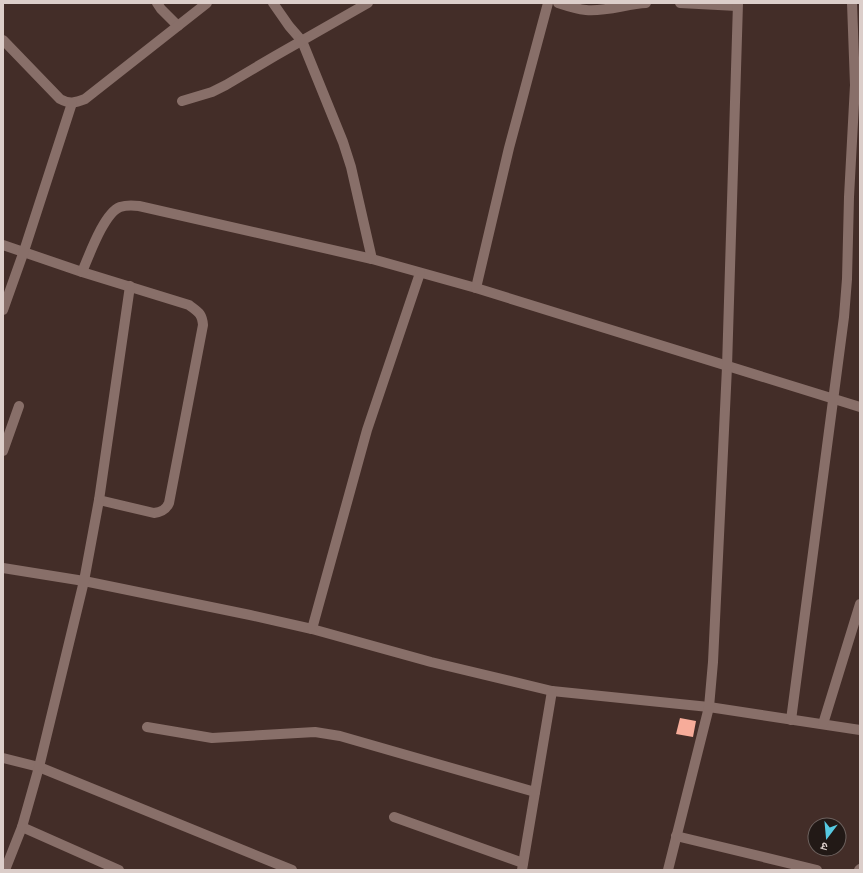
<svg xmlns="http://www.w3.org/2000/svg" width="863" height="873" font-family="Barlow,'Noto Sans Devanagari',sans-serif">
<style>
.building{fill:#f7ac9a}
.lines{fill:none;stroke-linecap:round;stroke-linejoin:round}
.minor{stroke:#886f69;stroke-width:10}
</style>
<rect width="100%" height="100%" fill="#432d28"/>
<polygon class="building" points="680,718 696,721 693,737 676,734"/>
<g class="lines">
<g class="minor">
<polyline points="157,3 161,9 178,26"/>
<polyline points="273,3 289,26 302,41 343,142 351,167 372,259"/>
<path d="M558,3C567,6 576,9 586,10C605,12 627,4 646,3"/>
<polyline points="680,3 737,6"/>
<path d="M3,40L60,99C69,104 75,103 85,99L207,3"/>
<polyline points="182,101 212,92 226,85 275,56 368,3"/>
<path d="M3,245L82,272L189,305C198,312 202,313 203,325L169,503C166,510 161,512 154,513L99,500"/>
<path d="M82,272C89,256 104,213 120,207C126,205 132,205 139,206L372,259L476,288L860,407"/>
<polyline points="476,288 509,148 548,3"/>
<polyline points="3,310 24,251 72,103"/>
<polyline points="3,451 19,406"/>
<polyline points="3,568 84,581 250,615 312,629 431,662 552,691 709,707 860,730"/>
<polyline points="312,629 367,430 420,273"/>
<polyline points="791,720 844,317 847,279 849,197 855,85 852,3"/>
<polyline points="823,724 860,604"/>
<polyline points="147,727 212,738 315,732 340,736 535,792"/>
<polyline points="3,758 39,767 292,870"/>
<polyline points="394,817 523,863"/>
<polyline points="22,827 119,870"/>
<polyline points="676,836 817,870"/>
<polyline points="5,870 22,827 39,767 84,581 99,500 130,286"/>
<polyline points="522,870 552,691"/>
<polyline points="668,870 709,707 713,662 727,367 738,3"/>
<polyline points="859,870 860,869"/>
</g>
</g>
<rect width="863" height="873" fill="none" stroke="#dcceca" stroke-width="8"/>
<g transform="translate(827 837) rotate(196)"><circle r="19" fill="#221916" stroke="#6c615e"/>
<path d="M0-3L7 15L0 10L-7 15Z" fill="#56c9e1"/>
<text y="-6" font-size="11" font-weight="bold" text-anchor="middle" fill="#dcceca">उ</text>
</g>
</svg>
